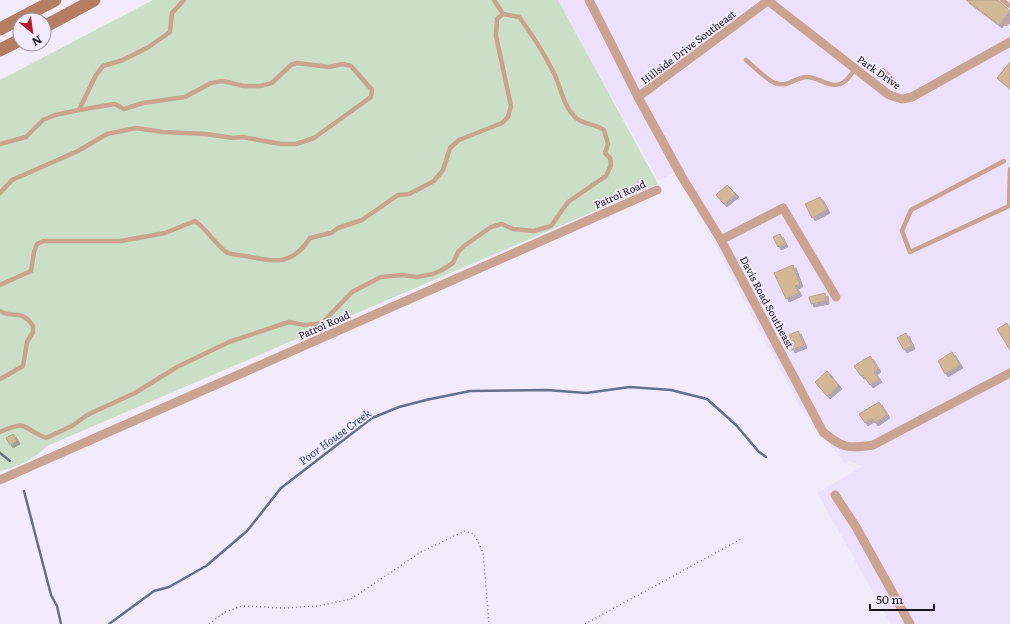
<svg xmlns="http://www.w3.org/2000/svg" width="1010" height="624" font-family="Literata,serif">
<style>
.built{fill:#ede0fc}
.green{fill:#cbdfc7}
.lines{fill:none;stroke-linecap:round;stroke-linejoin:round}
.stream{stroke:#64708c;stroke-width:2.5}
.building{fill:#d3b895;stroke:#b6a38c;filter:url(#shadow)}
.path{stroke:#827c89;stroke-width:1.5;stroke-dasharray:1 3;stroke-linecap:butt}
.service{stroke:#caa391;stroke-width:4.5}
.minor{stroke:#caa391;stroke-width:9}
.secondary{stroke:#b57e63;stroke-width:13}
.labels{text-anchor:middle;stroke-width:3.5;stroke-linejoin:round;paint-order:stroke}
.street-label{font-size:10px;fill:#17121c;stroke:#f2ebfb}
.water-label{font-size:11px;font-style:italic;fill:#2d4675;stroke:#f2ebfb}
</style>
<defs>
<filter id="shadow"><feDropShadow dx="3" dy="3" stdDeviation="0" flood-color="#0004"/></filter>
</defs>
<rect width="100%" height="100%" fill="#f2ebfb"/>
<polygon class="built" points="558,0 1010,0 1010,624 891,624 817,493 863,466 849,461 846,464 800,407 677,172 658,180"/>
<path class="green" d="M153,0H558L658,184L47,446C36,458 15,468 0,471V80Z"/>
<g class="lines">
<g class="stream">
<polyline points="0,453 10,461"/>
<polyline points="24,491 51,595 57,606 61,624"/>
<polyline points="109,624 154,591 169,587 206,566 247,531 281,488 372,418 399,407 426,400 470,391 547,390 586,393 630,387 671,390 707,399 736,425 759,452 766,457"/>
</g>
</g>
<g class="building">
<polygon points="966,0 998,0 1010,11 999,25"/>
<polygon points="1010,62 1010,89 997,78"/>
<polygon points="883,68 891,75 885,82 878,75"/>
<polygon points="727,185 736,194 724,204 716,195"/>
<polygon points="820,197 827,210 812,218 805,204"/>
<polygon points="780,234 785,244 778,247 773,237"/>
<polygon points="793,265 800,284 795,286 799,293 786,299 774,273"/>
<polygon points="825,293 826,301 811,304 809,297"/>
<polygon points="1007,323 1010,329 1010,350 997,329"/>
<polygon points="798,331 804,345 792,350 788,341 791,339 789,335"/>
<polygon points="906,333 912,346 904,350 897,338"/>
<polygon points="952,352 960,365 945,374 938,361"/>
<polygon points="870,356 878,369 874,372 879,379 870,385 863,375 861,376 854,366"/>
<polygon points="827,371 839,386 827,396 815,382"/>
<polygon points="879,402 887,415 875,423 872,418 865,423 859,414"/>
<polygon points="13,434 17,441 10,445 6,438"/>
</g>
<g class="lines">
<g class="path">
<polyline points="209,624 225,612 242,606 285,608 318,606 351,599 421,552 465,531 474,534 483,552 489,624"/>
<polyline points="585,624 741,539"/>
</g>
<g class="service">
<polyline points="494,0 503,14"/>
<polyline points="1002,0 1010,6"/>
<polyline points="1006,24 1010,20"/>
<path d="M746,60C753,66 767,80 775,83C790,88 794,77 807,77C818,77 829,88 840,84C847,82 851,74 855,69"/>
<polyline points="0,144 26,137 43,120 55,115 79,110 96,75 103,66 123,60 147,48 170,32 172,13 184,0"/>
<polyline points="1004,161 911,210 902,231 910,252 1009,206 1010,169"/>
<polyline points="0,193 12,180 78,151 107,134 136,128 163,132 206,134 233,138 242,137 281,144 296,144 314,138 371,97 372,90 351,66 343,64 329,67 297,63 291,65 272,83 260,86 244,86 223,81 211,83 185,97 143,103 124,109 115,104 79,110"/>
<path d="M0,285L31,271L34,252L37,244L44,241H121L165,233L195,221C207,229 217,247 228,253C233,255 241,255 246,256C275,262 292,266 310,238L331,233L338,228L362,220L398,195L409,194L434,181L443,170L450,148L459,140L502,123L508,117L511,106L496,36L497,19L503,14L519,17C532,34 543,52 553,71C561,86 563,107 576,118C585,125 595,124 604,130L608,144L605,153L610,158L611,165L606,176L568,202L551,226L534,231L513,229L502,224L491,227L464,246L458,252L453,263L442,270L433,274L417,277L402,275L381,277L352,292L322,323L305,325L289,322L229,342L177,367L135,393L87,415L72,426L46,438C20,428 30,419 0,432"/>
<path d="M0,311C14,320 20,307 33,326V332L27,342L23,366L0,379"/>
</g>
<g class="minor">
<path d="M589,0L638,97L682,177L721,240L823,432C842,448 848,449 873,445L1010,373"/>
<polyline points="767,0 889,95 902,99 912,97 1010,42"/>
<polyline points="638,97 769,0"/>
<polyline points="721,240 783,208 836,297"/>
<polyline points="0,480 657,190"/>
<polyline points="835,495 856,527 910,624"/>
</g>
<g class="secondary">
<polyline points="44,27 94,0"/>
<polyline points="0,29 55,0"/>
<polyline points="0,50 20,40"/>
</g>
</g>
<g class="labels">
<g class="street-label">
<text transform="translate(688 47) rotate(-37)" y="4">Hillside Drive Southeast</text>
<text transform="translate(879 72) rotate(35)" y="4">Park Drive</text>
<text transform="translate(620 194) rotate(-24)" y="4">Patrol Road</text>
<text transform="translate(767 302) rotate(62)" y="4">Davis Road Southeast</text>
<text transform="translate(324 325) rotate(-24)" y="4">Patrol Road</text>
</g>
<g class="water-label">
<text transform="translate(335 437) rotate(-36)" y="4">Poor House Creek</text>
</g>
</g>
<g transform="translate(32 32) rotate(151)"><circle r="19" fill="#f2ebfb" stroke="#9a94a2"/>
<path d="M0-3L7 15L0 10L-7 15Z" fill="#b11e31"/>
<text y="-6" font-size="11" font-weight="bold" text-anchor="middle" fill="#17121c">N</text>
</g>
<path d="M870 604v6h64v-6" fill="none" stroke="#17121c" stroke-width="2"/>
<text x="876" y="604" font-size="12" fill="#17121c" stroke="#f2ebfb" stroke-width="3" paint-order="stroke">50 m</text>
</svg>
